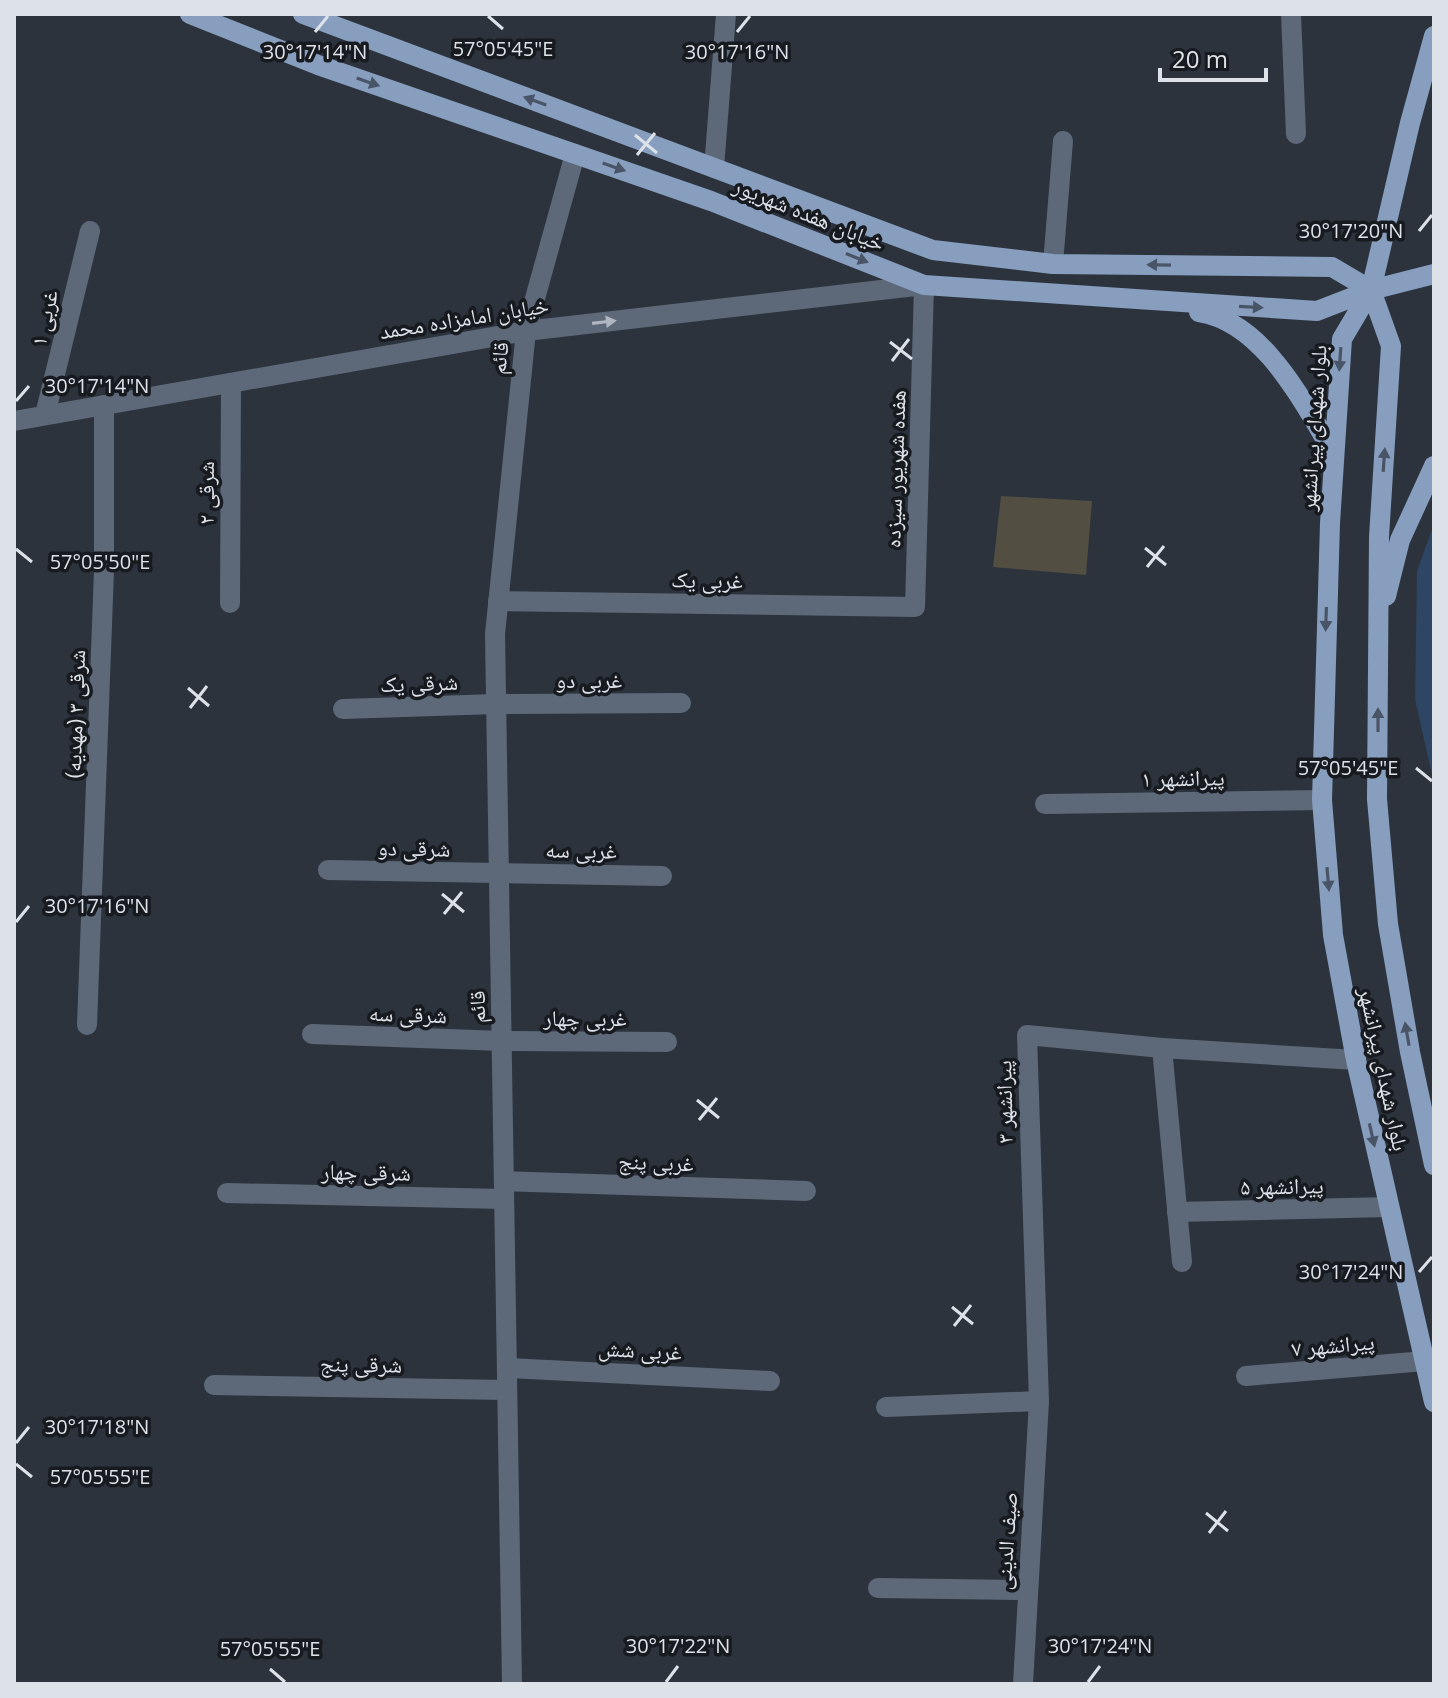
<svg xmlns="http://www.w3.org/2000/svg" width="1448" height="1698" font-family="'Open Sans','Noto Naskh Arabic',sans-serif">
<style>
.green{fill:#2f4564}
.building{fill:#524e42}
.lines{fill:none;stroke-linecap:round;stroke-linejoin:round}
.minor{stroke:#5d6979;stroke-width:20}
.major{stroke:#879ebf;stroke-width:20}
.oneway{fill:#495567}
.oneway2{fill:#b0b7c1}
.ticks{fill:none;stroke:#dde1e8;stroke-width:3}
.labels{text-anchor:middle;stroke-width:7;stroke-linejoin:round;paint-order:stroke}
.street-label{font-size:22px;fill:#dde1e8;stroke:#171a1f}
.ticks-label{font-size:20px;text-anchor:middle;fill:#dde1e8;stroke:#171a1f;stroke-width:7;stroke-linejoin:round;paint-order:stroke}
</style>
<rect width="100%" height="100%" fill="#2c333d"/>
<polygon class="green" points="1434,524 1434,784 1415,699 1417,571"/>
<polygon class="building" points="1001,496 1092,501 1086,575 993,567"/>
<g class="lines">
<g class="minor">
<polyline points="1291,14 1296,134"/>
<polyline points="714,168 726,14"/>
<polyline points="1053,264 1063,141"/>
<polyline points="45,415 90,231"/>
<polyline points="14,421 526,331 924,285 915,607 498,601"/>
<polyline points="230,603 231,383"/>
<polyline points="343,709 496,704 681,703"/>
<polyline points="1045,804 1322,800"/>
<polyline points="328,870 662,876"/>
<polyline points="87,1025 104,571 104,405"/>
<polyline points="312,1034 502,1041 667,1042"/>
<polyline points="1162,1048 1182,1262"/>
<polyline points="504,1181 806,1191"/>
<polyline points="227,1193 504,1199"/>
<polyline points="1177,1212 1389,1207"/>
<polyline points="507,1368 770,1381"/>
<polyline points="1246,1376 1425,1361"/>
<polyline points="214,1385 507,1390"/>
<polyline points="886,1407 1039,1401"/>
<polyline points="878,1588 1026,1590"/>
<polyline points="512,1684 495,634 526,331 575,154"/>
<polyline points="1023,1684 1039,1401 1027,1035 1162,1048 1356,1060"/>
</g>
<g class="major">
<polyline points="190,14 318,65 711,201 924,285 1317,311 1371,290 1434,274"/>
<polyline points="303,14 933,250 1053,264 1332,267 1371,290"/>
<polyline points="1434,36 1410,123 1371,290 1342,339 1330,523 1322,800 1333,935 1356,1060 1434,1402"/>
<polyline points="1371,290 1391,346 1379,537 1377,799 1388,924 1410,1052 1434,1165"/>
<path d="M1199,312C1264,322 1303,403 1334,453"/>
<polyline points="1386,596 1400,540 1434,466"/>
</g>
</g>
<defs><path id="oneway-solid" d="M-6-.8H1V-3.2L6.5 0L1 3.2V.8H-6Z" transform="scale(2)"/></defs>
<g class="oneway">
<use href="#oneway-solid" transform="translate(368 82) rotate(19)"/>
<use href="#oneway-solid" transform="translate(535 101) rotate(-160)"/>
<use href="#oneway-solid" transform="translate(614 167) rotate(19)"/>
<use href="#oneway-solid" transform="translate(857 258) rotate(22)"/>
<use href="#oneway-solid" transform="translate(1159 265) rotate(-179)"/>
<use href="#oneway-solid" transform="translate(1251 307) rotate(3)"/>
<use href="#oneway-solid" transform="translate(1340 359) rotate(94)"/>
<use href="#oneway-solid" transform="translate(1384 460) rotate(-86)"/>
<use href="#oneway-solid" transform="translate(1326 619) rotate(92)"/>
<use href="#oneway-solid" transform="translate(1378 720) rotate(-90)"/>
<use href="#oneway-solid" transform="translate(1328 879) rotate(85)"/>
<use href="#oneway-solid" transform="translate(1407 1034) rotate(-100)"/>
<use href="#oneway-solid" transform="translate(1372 1135) rotate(77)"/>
</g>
<use class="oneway2" href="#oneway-solid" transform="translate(604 322) rotate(-7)"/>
<path class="ticks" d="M488,16L503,29M315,32L328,16M737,32L750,16M635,135L657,153M637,155L655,133M1419,231L1432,215M890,342L912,359M892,361L909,339M16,401L29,386M1145,548L1166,565M16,549L32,562M1147,567L1164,546M188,688L209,706M190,708L207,686M1416,768L1432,781M442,894L464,912M444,914L462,892M16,922L29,906M697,1100L719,1118M699,1120L717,1098M1419,1272L1432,1257M952,1307L973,1324M954,1326L971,1305M16,1443L29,1427M16,1464L32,1477M1206,1513L1228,1531M1209,1533L1226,1511M270,1669L285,1682M666,1682L678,1666M1088,1682L1100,1666"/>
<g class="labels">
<g class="street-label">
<text transform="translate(809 214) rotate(22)" y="8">خیابان هفده شهریور</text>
<text transform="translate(44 318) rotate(-77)" y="8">غربی ۱</text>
<text transform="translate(464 318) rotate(-9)" y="8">خیابان امامزاده محمد</text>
<text transform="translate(499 358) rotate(-84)" y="8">قائم</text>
<text transform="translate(1313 428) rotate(-86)" y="8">بلوار شهدای پیرانشهر</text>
<text transform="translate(895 469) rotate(-88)" y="8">هفده شهریور سیزده</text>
<text transform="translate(206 493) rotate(-90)" y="8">شرقی ۲</text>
<text transform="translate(707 580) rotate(1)" y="8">غربی یک</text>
<text x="589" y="688">غربی دو</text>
<text transform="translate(419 683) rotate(-2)" y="8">شرقی یک</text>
<text transform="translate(75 714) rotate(-88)" y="8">شرقی ۳ (مهدیه)</text>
<text transform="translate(1183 778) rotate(-1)" y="8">پیرانشهر ۱</text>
<text transform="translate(414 848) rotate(1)" y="8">شرقی دو</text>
<text transform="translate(581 850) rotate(1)" y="8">غربی سه</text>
<text transform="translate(477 1007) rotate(-91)" y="8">قائم</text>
<text transform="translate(408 1014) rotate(2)" y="8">شرقی سه</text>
<text x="585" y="1026">غربی چهار</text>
<text transform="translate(1384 1069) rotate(78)" y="8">بلوار شهدای پیرانشهر</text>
<text transform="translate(1004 1102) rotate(-91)" y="8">پیرانشهر ۳</text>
<text transform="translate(656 1162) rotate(2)" y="8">غربی پنج</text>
<text transform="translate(366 1172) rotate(1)" y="8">شرقی چهار</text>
<text transform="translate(1282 1186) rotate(-1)" y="8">پیرانشهر ۵</text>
<text transform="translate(1333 1345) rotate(-5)" y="8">پیرانشهر ۷</text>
<text transform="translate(640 1350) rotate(3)" y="8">غربی شش</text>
<text transform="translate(361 1364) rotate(1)" y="8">شرقی پنج</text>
<text transform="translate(1006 1541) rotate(-86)" y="8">صیف الدینی</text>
</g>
</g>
<g class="ticks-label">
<text x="503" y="56">57°05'45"E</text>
<text x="315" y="59">30°17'14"N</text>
<text x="737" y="59">30°17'16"N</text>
<text x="1351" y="238">30°17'20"N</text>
<text x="97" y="393">30°17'14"N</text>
<text x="100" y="569">57°05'50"E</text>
<text x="1348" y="775">57°05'45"E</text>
<text x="97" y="913">30°17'16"N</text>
<text x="1351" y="1279">30°17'24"N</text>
<text x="97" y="1434">30°17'18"N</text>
<text x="100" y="1484">57°05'55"E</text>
<text x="678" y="1653">30°17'22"N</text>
<text x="1100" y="1653">30°17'24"N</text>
<text x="270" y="1656">57°05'55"E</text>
</g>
<rect width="1448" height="1698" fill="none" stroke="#dde1e8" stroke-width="32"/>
<path d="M1160 68v12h106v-12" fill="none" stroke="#dde1e8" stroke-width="4"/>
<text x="1172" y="68" font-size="24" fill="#dde1e8" stroke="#171a1f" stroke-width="6" paint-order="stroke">20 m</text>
</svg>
